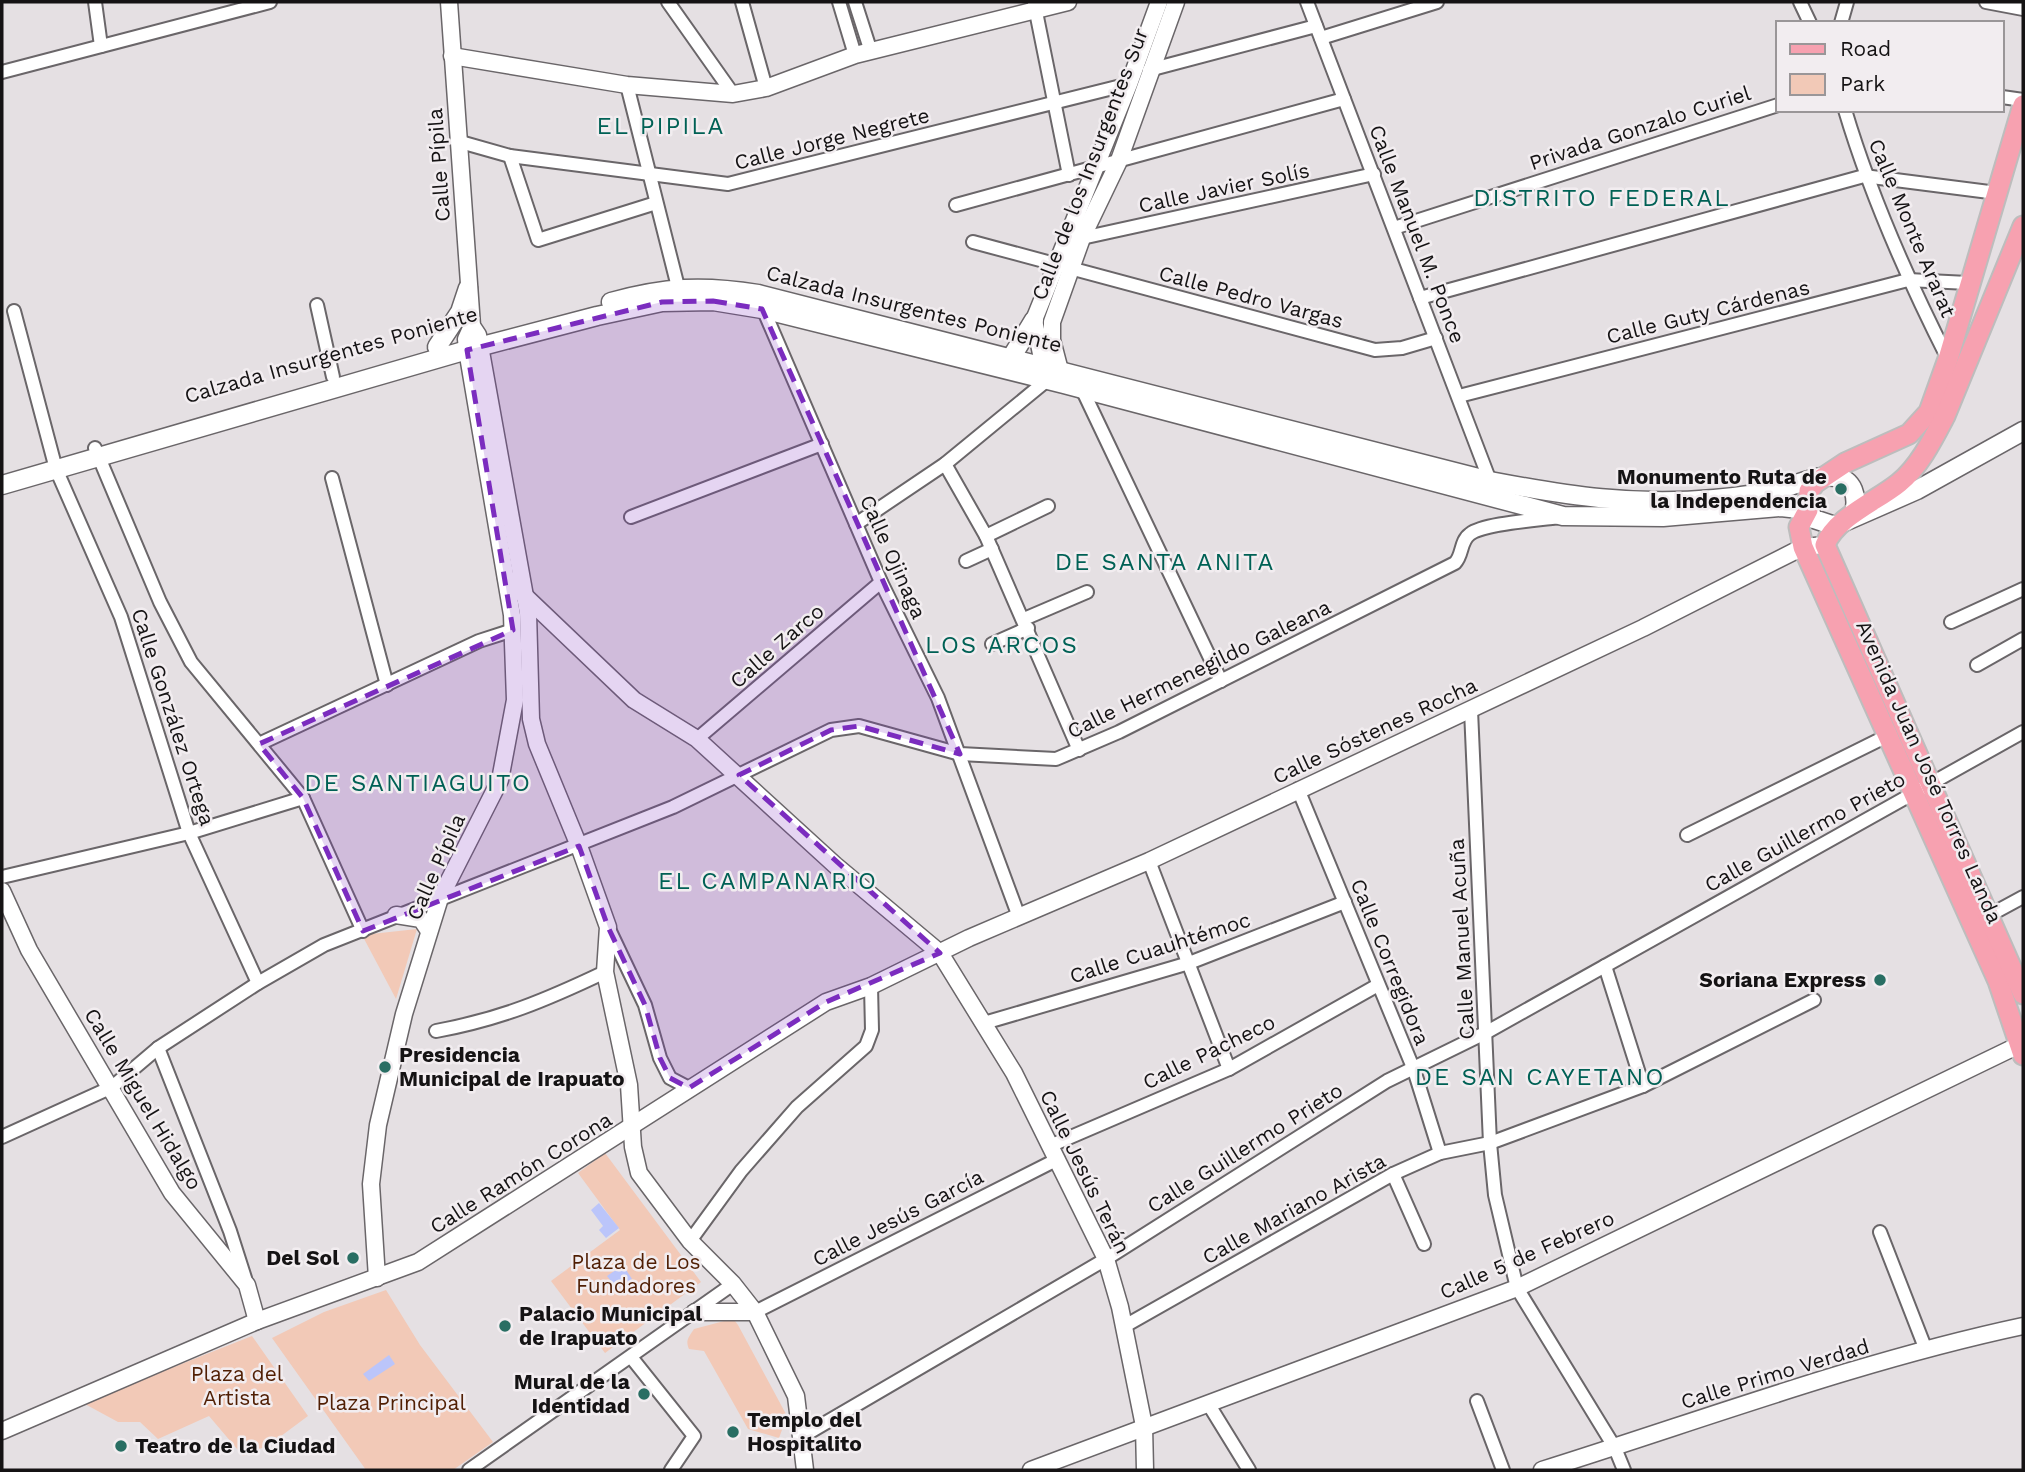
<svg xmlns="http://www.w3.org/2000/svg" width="2025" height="1472" font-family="'Work Sans',sans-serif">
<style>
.green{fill:#f2c9b7}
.water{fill:#bbc5fa}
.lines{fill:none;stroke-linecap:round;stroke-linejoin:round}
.minor-casing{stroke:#6a6669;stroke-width:16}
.tertiary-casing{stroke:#6a6669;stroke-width:19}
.secondary-casing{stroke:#6a6669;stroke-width:21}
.primary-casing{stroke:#bdbdbd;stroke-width:23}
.minor{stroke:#fff;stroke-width:12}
.tertiary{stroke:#fff;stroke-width:16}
.secondary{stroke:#fff;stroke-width:18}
.primary{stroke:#f7a1b0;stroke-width:19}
.marked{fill:#7b2cbf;fill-opacity:0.2;stroke:#7b2cbf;stroke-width:5;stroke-dasharray:14 9;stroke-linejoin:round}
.poi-dot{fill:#296e63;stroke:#f2edf0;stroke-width:2.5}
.labels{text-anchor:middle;stroke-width:5;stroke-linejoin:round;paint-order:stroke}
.street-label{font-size:21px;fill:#151314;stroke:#f2edf0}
.poi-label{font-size:21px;font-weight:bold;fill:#151314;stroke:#f2edf0;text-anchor:end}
.park-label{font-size:21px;fill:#501e03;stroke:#f2edf0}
.quarter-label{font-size:24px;letter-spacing:2px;fill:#006155;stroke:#f2edf0}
</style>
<rect width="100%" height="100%" fill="#e5e0e3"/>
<g class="green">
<polygon points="417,929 396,999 362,935"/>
<polygon points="605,1153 701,1282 605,1353 551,1281 620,1230 578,1173"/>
<polygon points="386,1290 420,1345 493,1442 453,1470 366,1470 272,1338 324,1312"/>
<path d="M728,1320L735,1321L738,1325L787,1416L779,1438L748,1429L704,1351L689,1349C685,1340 689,1337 694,1329Z"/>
<polygon points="252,1336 308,1416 269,1445 243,1456 209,1416 158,1439 140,1422 118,1422 83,1403"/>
</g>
<g class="water">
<polygon points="599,1203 619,1228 606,1238 599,1230 603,1226 591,1210"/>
<polygon points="623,1265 632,1279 617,1289 607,1276"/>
<polygon points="389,1355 395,1364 369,1381 363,1374"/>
</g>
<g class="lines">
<defs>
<g id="minor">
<polyline points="95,2 101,46"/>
<polyline points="668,2 733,94"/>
<polyline points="742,2 766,88"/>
<polyline points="839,2 855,55"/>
<polyline points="855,2 871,52"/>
<polyline points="1034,2 1069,175"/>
<polyline points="1307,2 1490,481"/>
<polyline points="1800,2 1810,23"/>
<polyline points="1986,2 2023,9"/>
<polyline points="1841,23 1847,2"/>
<polyline points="1321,38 1437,2"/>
<polyline points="1149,70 1316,26"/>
<polyline points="2,72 270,2"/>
<polyline points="627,85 678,287"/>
<polyline points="2002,97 2023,100"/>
<path d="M1845,110C1871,197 1907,278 1948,359"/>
<polyline points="457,141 510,156 728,184 1129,84"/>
<polyline points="510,156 538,240 656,203"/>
<polyline points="956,205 1344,99"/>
<polyline points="1394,228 1778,105"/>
<polyline points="1082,238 1374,174"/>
<polyline points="973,242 1375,350 1402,348 1436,338"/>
<polyline points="1420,298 1864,176 1997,193"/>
<polyline points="761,304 881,582 938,698 1019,917"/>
<polyline points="317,305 333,377"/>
<polyline points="14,311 56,469 121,617 189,833 258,983"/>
<polyline points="1082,389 1221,681"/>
<polyline points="1459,396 1908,280 1968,283"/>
<polyline points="95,448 160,602 191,662 303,798 363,931"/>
<polyline points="945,464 986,536 1079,750"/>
<polyline points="332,478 387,685"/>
<polyline points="631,517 822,444"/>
<polyline points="856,524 945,464 1046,381"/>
<polyline points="986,536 1048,506"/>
<polyline points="966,561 992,549"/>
<polyline points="1024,619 1087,592"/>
<polyline points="1951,622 2023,589"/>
<polyline points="992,644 1028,628"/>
<polyline points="1977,665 2023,639"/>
<polyline points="1471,710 1490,1143 1495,1195 1517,1288 1615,1448 1624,1470"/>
<polyline points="697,739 881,582"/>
<polyline points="259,744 479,641 513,630"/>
<polyline points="1298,789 1414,1070 1440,1153"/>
<polyline points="1687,835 1887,736"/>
<polyline points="1149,861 1229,1069"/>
<polyline points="2,877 189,833 303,798"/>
<polyline points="1988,916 2023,897"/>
<polyline points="608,927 645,1005 660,1058 670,1078 689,1088"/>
<polyline points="1605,966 1643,1086"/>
<polyline points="984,1023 1189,963 1345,902"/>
<path d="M436,1031C501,1019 546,1000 605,972"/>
<polyline points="158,1048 230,1231 245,1278"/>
<path d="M2,1137L112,1087L158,1048L258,983L324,945L673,807L831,730L859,726L960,754L1056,759L1119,732L1455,563C1463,555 1460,541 1470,534C1484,523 1540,520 1559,517"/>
<polyline points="1052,1145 1229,1069 1378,985"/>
<polyline points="1393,1174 1424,1244"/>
<polyline points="1880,1232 1926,1350"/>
<polyline points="690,1241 741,1171 797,1107 866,1046 872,1030 871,986"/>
<polyline points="755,1312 1058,1159"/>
<polyline points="1123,1327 1393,1174 1440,1153 1490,1143 1643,1086 1814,1000"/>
<polyline points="631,1357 694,1436 671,1470"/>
<polyline points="1477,1401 1503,1470"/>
<polyline points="1209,1405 1249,1470"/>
<polyline points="803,1436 1106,1259 1387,1081 1487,1032 2023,732"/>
<polyline points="469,1470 733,1284"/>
</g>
<g id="tertiary">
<polyline points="449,2 472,326 478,335 528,613 531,719 537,744 579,846 608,927 605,972 629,1085 633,1147 639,1173 690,1241 733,1284 755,1312 796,1396 805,1470"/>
<polyline points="452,56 627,85 733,94 766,88 855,55 1068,2"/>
<polyline points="1046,378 1034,320 1129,84 1159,2"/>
<polyline points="1063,382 1052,340 1052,322 1082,238 1118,163 1176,2"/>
<polyline points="506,578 634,700 697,739 835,865 940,953 1014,1073 1106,1259 1120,1307 1144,1426 1145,1470"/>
<polyline points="2,891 29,950 172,1193 247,1285 257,1321"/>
<polyline points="396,915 421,919 429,931"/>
<polyline points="377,1278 371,1184 378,1125 404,1014 440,898 500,780 515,700 512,615 467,350 466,339 472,326"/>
<polyline points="695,1312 755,1312"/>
<polyline points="2,1431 257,1321 418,1262 826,1002 871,986 969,938 1149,861 1643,628 1803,547 1825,545"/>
<polyline points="1031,1470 1517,1288 2023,1043"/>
<path d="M1542,1470C1702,1420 1859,1361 2023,1326"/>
</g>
<g id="secondary">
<path d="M611,302C665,287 703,285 758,294L1490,481C1569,496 1633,506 1714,499C1737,497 1760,494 1783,488C1800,484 1817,474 1835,477C1854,479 1858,498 1854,513"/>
<polyline points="437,347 460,312 468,288"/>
<polyline points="1011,358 1034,320"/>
<polyline points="2,485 467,350 597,316 662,302 713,301 762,309 1064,384 1563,516 1663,517 1781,507 1808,510 1814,519 1835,526 1917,490 2023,431"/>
</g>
<g id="primary">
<polyline points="2023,105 1948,359 1929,412 1909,434 1845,463 1815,483 1809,491 1808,510 1799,527 1803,547 1998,981 2023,1055"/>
<path d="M2023,226L1945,416C1933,439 1919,467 1899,483C1877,501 1835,518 1825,545L2023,994"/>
</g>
</defs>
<use href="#minor" class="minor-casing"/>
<use href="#tertiary" class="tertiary-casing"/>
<use href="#secondary" class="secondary-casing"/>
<use href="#primary" class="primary-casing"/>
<use href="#minor" class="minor"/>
<use href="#tertiary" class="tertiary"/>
<use href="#secondary" class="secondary"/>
<use href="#primary" class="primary"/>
</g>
<path class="marked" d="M713,301L762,309L960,754L859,726L831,730L739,775L940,953L826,1002L689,1088L670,1078L660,1058L645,1005L608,927L579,846L363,931L303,798L259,744L513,630L467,350L662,302Z"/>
<g class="poi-dot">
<circle cx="1841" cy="489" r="7"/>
<circle cx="1880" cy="980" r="7"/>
<circle cx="385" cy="1067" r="7"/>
<circle cx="353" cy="1258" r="7"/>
<circle cx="505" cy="1326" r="7"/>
<circle cx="644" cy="1394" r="7"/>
<circle cx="733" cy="1432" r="7"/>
<circle cx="121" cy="1446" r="7"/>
</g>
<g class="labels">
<g class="street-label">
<text transform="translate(1640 128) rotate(-18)" y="7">Privada Gonzalo Curiel</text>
<text transform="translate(832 139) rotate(-14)" y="7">Calle Jorge Negrete</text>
<text transform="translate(1090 164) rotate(-69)" y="7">Calle de los Insurgentes Sur</text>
<text transform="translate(439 165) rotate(-94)" y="7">Calle Pípila</text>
<text transform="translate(1224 188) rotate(-12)" y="7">Calle Javier Solís</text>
<text transform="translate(1912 228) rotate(67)" y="7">Calle Monte Ararat</text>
<text transform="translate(1417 234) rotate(69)" y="7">Calle Manuel M. Ponce</text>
<text transform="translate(1251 297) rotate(15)" y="7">Calle Pedro Vargas</text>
<text transform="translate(914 309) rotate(14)" y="7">Calzada Insurgentes Poniente</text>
<text transform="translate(1708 312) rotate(-14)" y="7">Calle Guty Cárdenas</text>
<text transform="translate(331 355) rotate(-16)" y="7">Calzada Insurgentes Poniente</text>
<text transform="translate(893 557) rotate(66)" y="7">Calle Ojinaga</text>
<text transform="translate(777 646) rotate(-41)" y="7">Calle Zarco</text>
<text transform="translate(1199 669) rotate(-26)" y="7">Calle Hermenegildo Galeana</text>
<text transform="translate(173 717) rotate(72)" y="7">Calle González Ortega</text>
<text transform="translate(1375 731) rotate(-25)" y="7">Calle Sóstenes Rocha</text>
<text transform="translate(1929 772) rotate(66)" y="7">Avenida Juan José Torres Landa</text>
<text transform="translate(1805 832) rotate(-29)" y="7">Calle Guillermo Prieto</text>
<text transform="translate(436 867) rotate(-66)" y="7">Calle Pípila</text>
<text transform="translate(1462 939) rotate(-93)" y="7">Calle Manuel Acuña</text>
<text transform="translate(1160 948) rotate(-18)" y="7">Calle Cuauhtémoc</text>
<text transform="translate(1390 962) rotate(68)" y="7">Calle Corregidora</text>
<text transform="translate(1209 1052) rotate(-26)" y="7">Calle Pacheco</text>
<text transform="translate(143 1099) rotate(59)" y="7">Calle Miguel Hidalgo</text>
<text transform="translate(1245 1148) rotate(-32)" y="7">Calle Guillermo Prieto</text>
<text transform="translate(1085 1172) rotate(64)" y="7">Calle Jesús Terán</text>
<text transform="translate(521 1173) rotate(-32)" y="7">Calle Ramón Corona</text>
<text transform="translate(1294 1209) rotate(-29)" y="7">Calle Mariano Arista</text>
<text transform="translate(898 1218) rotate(-27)" y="7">Calle Jesús García</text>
<text transform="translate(1527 1255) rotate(-24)" y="7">Calle 5 de Febrero</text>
<text transform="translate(1775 1374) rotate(-17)" y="7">Calle Primo Verdad</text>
</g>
<g class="poi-label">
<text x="1827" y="484">Monumento Ruta de<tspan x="1827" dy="24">la Independencia</tspan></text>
<text x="1866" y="987">Soriana Express</text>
<text x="399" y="1062" text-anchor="start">Presidencia<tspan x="399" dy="24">Municipal de Irapuato</tspan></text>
<text x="339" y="1265">Del Sol</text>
<text x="519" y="1321" text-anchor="start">Palacio Municipal<tspan x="519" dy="24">de Irapuato</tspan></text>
<text x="630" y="1389">Mural de la<tspan x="630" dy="24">Identidad</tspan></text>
<text x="747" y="1427" text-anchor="start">Templo del<tspan x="747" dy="24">Hospitalito</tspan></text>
<text x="135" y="1453" text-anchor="start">Teatro de la Ciudad</text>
</g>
<g class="park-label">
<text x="636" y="1269">Plaza de Los<tspan x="636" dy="24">Fundadores</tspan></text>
<text x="237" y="1381">Plaza del<tspan x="237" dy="24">Artista</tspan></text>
<text x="391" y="1410">Plaza Principal</text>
</g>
<g class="quarter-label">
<text x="661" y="134">EL PIPILA</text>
<text x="1602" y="206">DISTRITO FEDERAL</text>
<text x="1165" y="570">DE SANTA ANITA</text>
<text x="1002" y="653">LOS ARCOS</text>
<text x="418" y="791">DE SANTIAGUITO</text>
<text x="768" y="889">EL CAMPANARIO</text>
<text x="1540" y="1085">DE SAN CAYETANO</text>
</g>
</g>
<rect width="2025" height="1472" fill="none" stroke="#151314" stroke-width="7"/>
<rect x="1776" y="21" width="228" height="91" fill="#f2edf0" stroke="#9a9698" stroke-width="2"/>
<rect x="1790" y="44" width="35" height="10" fill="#f7a1b0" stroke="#9a9698" stroke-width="2"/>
<text x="1840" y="56" font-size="21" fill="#151314">Road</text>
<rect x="1790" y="74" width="35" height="21" fill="#f2c9b7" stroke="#9a9698" stroke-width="2"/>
<text x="1840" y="91" font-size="21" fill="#151314">Park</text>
</svg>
